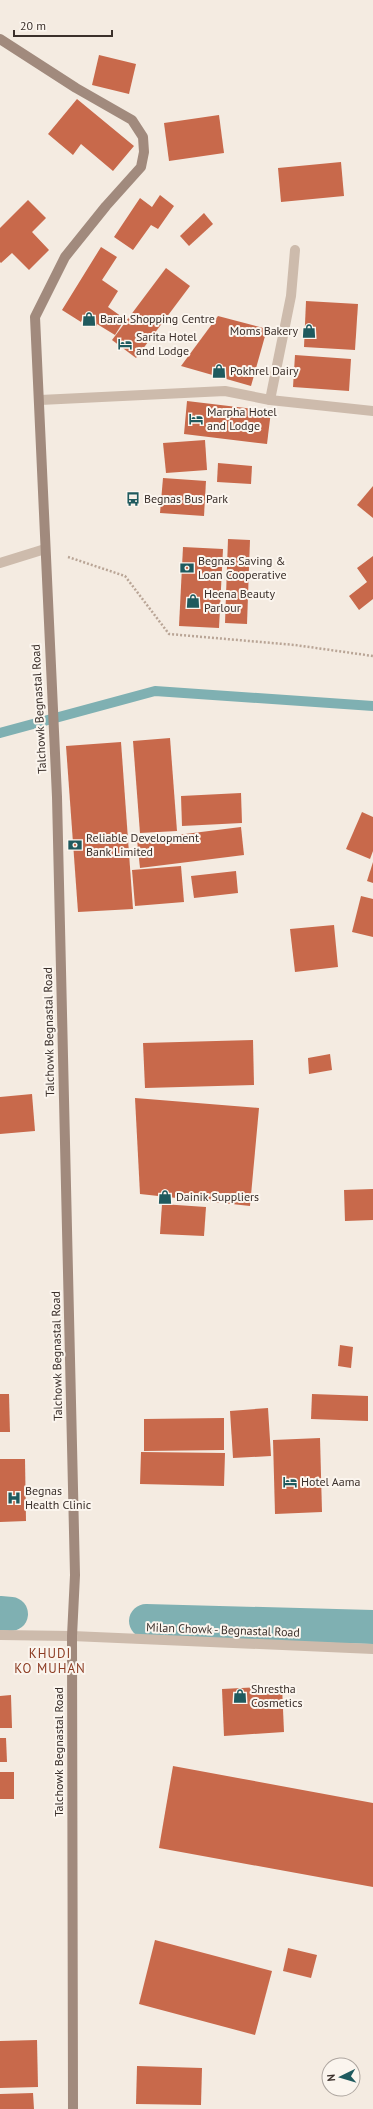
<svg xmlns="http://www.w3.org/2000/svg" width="373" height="2109" font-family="'PT Sans',sans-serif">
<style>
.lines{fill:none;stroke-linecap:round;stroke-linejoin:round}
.stream{stroke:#7fb0b2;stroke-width:10}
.canal{stroke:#7fb0b2;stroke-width:34}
.building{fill:#c8694b}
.path{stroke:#b9a596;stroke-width:2.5;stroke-dasharray:2 2;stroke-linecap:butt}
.minor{stroke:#cdbbac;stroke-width:10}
.tertiary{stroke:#cdbbac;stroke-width:10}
.secondary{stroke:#a18a7d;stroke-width:10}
.labels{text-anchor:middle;stroke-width:4;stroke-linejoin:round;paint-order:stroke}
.poi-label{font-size:12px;fill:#3b302b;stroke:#fbf5ee;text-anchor:start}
.street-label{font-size:12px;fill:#3b302b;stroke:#fbf5ee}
.neighbourhood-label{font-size:13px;letter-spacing:1px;fill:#8c3b22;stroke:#fbf5ee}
</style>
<rect width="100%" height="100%" fill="#f4ebe1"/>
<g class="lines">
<polyline class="stream" points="0,733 155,691 373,706"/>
<g class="canal">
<polyline points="0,1613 11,1614"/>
<polyline points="146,1621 373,1627"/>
</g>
</g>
<g class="building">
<polygon points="99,55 136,64 129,94 92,85"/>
<polygon points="77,99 134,146 113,171 81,144 73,155 48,134"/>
<polygon points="219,115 224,153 169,161 164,123"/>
<polygon points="341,162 344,196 281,202 278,168"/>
<polygon points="160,195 174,206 158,229 151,225 133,250 114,237 140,198 152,207"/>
<polygon points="28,200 46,218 32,232 49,250 29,270 12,253 1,263 0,262 0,228"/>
<polygon points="204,213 213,224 189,246 180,236"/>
<polygon points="101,247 117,257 102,280 118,291 108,307 125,319 115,335 97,324 96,327 83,318 81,322 62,310"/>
<polygon points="166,268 190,286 136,358 112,340"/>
<polygon points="306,301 358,304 355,350 304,347"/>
<polygon points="218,316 267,329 251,386 181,366"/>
<polygon points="295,355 351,359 349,391 293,387"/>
<polygon points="187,401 271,411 267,444 184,434"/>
<polygon points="205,440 207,470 166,473 163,443"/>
<polygon points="218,463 252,466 251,484 217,482"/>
<polygon points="163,478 206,481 204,516 160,513"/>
<polygon points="373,486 373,518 357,505"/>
<polygon points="228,539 250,540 247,624 225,623"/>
<polygon points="183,547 223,549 219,628 179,626"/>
<polygon points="373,556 373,599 359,610 349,596 367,582 357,568"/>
<polygon points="170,738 177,831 140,833 133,741"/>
<polygon points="121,742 133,909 78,912 66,746"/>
<polygon points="241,793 242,823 182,826 181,796"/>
<polygon points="362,812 373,817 373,851 370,859 346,849"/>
<polygon points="241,827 244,855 140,868 137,840"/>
<polygon points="373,862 373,883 367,881"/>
<polygon points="181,866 184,902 135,906 132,870"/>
<polygon points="236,871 238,893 194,898 191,876"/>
<polygon points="361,896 373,899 373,937 352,932"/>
<polygon points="334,925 338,967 295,972 290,929"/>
<polygon points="253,1040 254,1085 145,1088 143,1043"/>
<polygon points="330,1054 332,1070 309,1074 308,1058"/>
<polygon points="32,1094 35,1131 0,1134 0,1097"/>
<polygon points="135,1098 259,1108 250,1206 140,1194"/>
<polygon points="373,1189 373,1220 345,1221 344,1190"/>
<polygon points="162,1204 206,1207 204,1236 160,1234"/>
<polygon points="340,1345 353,1347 351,1368 338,1366"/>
<polygon points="0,1394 9,1394 10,1432 0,1432"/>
<polygon points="312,1394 368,1396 368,1421 311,1419"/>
<polygon points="268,1408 271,1456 233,1458 230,1411"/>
<polygon points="224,1418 224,1450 144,1451 144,1419"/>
<polygon points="320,1438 322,1512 275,1514 273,1440"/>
<polygon points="141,1452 225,1453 224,1486 140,1484"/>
<polygon points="0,1459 25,1459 26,1521 0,1522"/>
<polygon points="282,1686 284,1732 224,1736 222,1689"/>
<polygon points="11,1695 12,1728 0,1728 0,1696"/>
<polygon points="0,1738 6,1738 7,1762 0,1762"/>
<polygon points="173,1766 373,1803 373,1887 159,1848"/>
<rect x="0" y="1772" width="14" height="27"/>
<polygon points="155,1940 272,1971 255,2035 139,2004"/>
<polygon points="288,1948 317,1955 311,1978 283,1971"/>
<polygon points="37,2040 38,2087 0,2088 0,2041"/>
<polygon points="137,2066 202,2068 201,2105 136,2104"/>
<polygon points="33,2093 34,2109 0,2109 0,2094"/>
</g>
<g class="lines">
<polyline class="path" points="68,557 125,576 169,634 295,645 373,656"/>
<g class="minor">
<polyline points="40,400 225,391 270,400 373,411"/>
<polyline points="270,400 291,296 295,250"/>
<polyline points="0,563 45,549"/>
<polyline points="72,1636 373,1649"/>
</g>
<polyline class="tertiary" points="0,1635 72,1636"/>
<polyline class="secondary" points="0,39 76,88 132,120 143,137 144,152 141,167 106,206 65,257 35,317 57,797 75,1575 72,1636 73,2109"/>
</g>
<defs>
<symbol id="shop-bare" viewBox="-9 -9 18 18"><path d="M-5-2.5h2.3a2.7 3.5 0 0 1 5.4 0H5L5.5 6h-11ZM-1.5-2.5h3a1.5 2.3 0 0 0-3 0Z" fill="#1f5a5e" stroke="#fbf5ee" stroke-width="2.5" paint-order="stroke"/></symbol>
<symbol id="hotel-bare" viewBox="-9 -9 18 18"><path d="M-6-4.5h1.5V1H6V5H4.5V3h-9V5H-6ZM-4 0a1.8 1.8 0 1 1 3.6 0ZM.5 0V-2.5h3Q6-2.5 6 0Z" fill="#1f5a5e" stroke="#fbf5ee" stroke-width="2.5" paint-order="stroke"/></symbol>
<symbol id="bus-bare" viewBox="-9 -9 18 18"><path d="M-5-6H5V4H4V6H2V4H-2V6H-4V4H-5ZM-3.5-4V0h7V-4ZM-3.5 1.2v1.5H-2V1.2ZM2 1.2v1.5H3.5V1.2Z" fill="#1f5a5e" stroke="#fbf5ee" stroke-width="2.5" paint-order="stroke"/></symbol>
<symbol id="bank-bare" viewBox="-9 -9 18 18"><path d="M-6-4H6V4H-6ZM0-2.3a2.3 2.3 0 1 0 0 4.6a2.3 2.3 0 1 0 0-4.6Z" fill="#1f5a5e" stroke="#fbf5ee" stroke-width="2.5" paint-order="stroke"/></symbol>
<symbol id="hospital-bare" viewBox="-9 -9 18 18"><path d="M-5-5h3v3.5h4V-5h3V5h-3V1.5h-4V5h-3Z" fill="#1f5a5e" stroke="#fbf5ee" stroke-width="2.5" paint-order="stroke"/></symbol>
</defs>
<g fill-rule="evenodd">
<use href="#shop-bare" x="79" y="309" width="20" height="20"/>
<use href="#shop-bare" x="299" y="321" width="20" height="20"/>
<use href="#hotel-bare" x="115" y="334" width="20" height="20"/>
<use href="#shop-bare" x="209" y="361" width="20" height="20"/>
<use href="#hotel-bare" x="186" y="409" width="20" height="20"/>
<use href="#bus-bare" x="123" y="489" width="20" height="20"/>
<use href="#bank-bare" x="177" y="558" width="20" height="20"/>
<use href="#shop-bare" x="183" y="591" width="20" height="20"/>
<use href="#bank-bare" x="65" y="835" width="20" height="20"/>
<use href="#shop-bare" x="155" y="1187" width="20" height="20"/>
<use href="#hotel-bare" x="280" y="1472" width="20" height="20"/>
<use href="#hospital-bare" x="4" y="1488" width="20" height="20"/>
<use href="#shop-bare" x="230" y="1686" width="20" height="20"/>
</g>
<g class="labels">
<g class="poi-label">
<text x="100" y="323">Baral Shopping Centre</text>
<text x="298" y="335" text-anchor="end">Moms Bakery</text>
<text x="136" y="341">Sarita Hotel<tspan x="136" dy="14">and Lodge</tspan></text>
<text x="230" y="375">Pokhrel Dairy</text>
<text x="207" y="416">Marpha Hotel<tspan x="207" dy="14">and Lodge</tspan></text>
<text x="144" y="503">Begnas Bus Park</text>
<text x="198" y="565">Begnas Saving &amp;<tspan x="198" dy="14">Loan Cooperative</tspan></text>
<text x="204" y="598">Heena Beauty<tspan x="204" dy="14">Parlour</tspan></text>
<text x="86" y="842">Reliable Development<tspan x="86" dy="14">Bank Limited</tspan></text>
<text x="176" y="1201">Dainik Suppliers</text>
<text x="301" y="1486">Hotel Aama</text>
<text x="25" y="1495">Begnas<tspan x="25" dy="14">Health Clinic</tspan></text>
<text x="251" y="1693">Shrestha<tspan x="251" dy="14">Cosmetics</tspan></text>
</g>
<g class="street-label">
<text transform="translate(39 709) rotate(-93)" y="4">Talchowk Begnastal Road</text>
<text transform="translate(49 1032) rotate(-91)" y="4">Talchowk Begnastal Road</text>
<text transform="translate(57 1356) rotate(-91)" y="4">Talchowk Begnastal Road</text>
<text transform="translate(223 1630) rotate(2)" y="4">Milan Chowk - Begnastal Road</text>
<text transform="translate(59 1752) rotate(-90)" y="4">Talchowk Begnastal Road</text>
</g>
<g class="neighbourhood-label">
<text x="50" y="1658">KHUDI<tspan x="50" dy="15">KO MUHAN</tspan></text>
</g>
</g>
<g transform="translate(341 2077) rotate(265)"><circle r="19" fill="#fbf5ee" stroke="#aea6a0"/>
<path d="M0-3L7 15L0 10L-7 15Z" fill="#1f5a5e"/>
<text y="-6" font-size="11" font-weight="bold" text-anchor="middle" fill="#3b302b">N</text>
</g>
<path d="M14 30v6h98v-6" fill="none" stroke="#3b302b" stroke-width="2"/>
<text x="20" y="30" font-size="12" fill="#3b302b" stroke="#fbf5ee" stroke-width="3" paint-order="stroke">20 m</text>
</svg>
